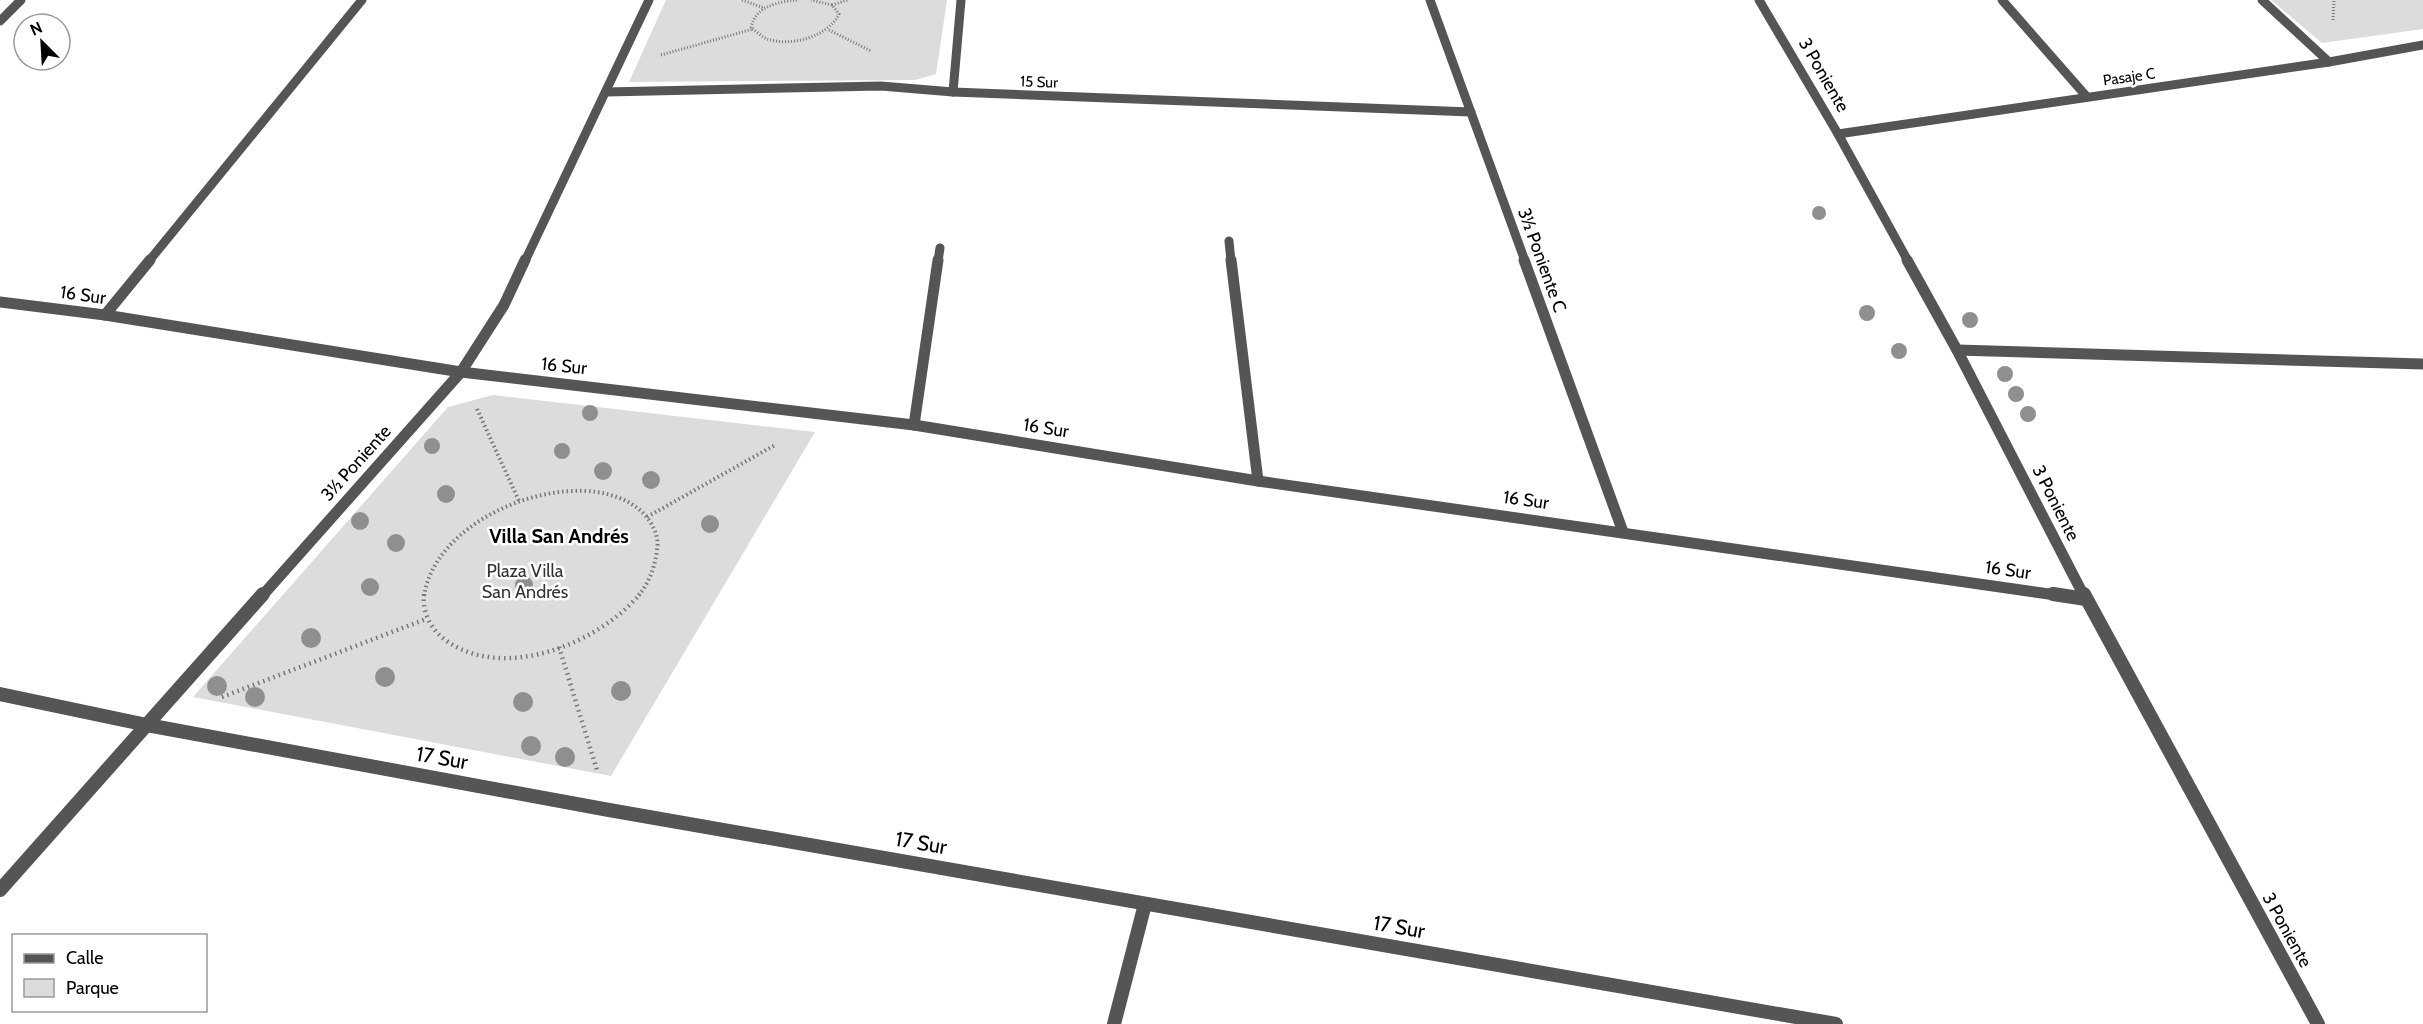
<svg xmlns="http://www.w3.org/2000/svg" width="2423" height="1024" font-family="Cabin,sans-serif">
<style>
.green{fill:#dcdcdc}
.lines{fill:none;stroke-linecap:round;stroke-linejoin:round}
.path-far2{stroke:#777;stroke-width:3;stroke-dasharray:1 2;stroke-linecap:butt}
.path-far1{stroke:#777;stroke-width:4;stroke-dasharray:1.5 3;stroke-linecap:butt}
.path{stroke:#777;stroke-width:4.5;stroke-dasharray:1.5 4;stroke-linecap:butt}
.minor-far2{stroke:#555;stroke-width:9}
.minor-far1{stroke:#555;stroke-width:11}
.minor{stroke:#555;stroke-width:14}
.tertiary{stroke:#555;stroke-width:9}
.tree{fill:#8f8f8f}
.labels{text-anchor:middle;stroke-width:5;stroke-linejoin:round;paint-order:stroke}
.far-street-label{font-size:15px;fill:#000;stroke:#fff}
.street-label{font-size:18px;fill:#000;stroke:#fff}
.park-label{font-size:18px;fill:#333;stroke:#fff}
.neighbourhood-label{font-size:20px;font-weight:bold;fill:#000;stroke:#fff}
.near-street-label{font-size:21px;fill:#000;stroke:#fff}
</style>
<rect width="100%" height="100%" fill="#fff"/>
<g class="green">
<polygon points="666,0 947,0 936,74 915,80 629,82"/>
<polygon points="2271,0 2423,0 2423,29 2322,43"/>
<polygon points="493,395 815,432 611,776 193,697 448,407"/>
</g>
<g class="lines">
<g class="path-far2">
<polyline points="742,0 764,8"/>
<path d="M797,0C778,2 755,6 751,28C756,31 762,37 767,39C791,47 828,37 839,14L832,5L811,0"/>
<polyline points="832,5 848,0"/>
<polyline points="2333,20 2334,0"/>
<polyline points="829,30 871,51"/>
<polyline points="661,55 753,29"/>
</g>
<g class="path-far1">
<polyline points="477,409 519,501"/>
<polyline points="647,517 775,445"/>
<path d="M424,596C435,524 541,478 607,494C623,498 639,506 649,520C655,529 659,539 657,550C655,567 649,583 638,596"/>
</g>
<g class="path">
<path d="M424,594C422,611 430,628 444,639C502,683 598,644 640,594"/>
<polyline points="559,647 597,770"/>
<polyline points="222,697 426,619"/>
</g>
<g class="minor-far2">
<polyline points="1430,0 1525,261"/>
<polyline points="1759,0 1838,134 1908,261"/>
<polyline points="2002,0 2087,97"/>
<polyline points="2262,0 2329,62"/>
<polyline points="606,92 881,86 953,92 1471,112"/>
<polyline points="953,92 961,0"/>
<polyline points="1838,134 2329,62 2423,45"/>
<polyline points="1229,241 1231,261"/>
<polyline points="149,261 362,0"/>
<polyline points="525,261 649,0"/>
<polyline points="938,261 940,248"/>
</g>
<g class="minor-far1">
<polyline points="1231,260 1258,481"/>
<polyline points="1524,260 1623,532"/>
<polyline points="1907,260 1957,350 2084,596"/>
<polyline points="0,302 105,315 461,372 914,425 1258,481 2063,596"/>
<polyline points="105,315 150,260"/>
<polyline points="1957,350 2423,364"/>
<polyline points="914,425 938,260"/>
<polyline points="262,596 461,372 504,305 525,260"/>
</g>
<g class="minor">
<polyline points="2053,594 2086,599"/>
<polyline points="2084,594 2318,1024"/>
<polyline points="0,694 147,725 609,810 1836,1024"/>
<polyline points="0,890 263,594"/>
<polyline points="1114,1024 1145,904"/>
</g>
<polyline class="tertiary" points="0,21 21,0"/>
</g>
<g class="tree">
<circle cx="1819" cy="213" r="7"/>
<circle cx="1867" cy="313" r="8"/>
<circle cx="1970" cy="320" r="8"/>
<circle cx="1899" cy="351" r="8"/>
<circle cx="2005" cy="374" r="8"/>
<circle cx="2016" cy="394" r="8"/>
<circle cx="590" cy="413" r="8"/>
<circle cx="2028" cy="414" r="8"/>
<circle cx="432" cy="446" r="8"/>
<circle cx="562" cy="451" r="8"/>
<circle cx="603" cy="471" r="9"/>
<circle cx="651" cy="480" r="9"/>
<circle cx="446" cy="494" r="9"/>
<circle cx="360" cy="521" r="9"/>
<circle cx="710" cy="524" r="9"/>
<circle cx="396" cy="543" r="9"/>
<circle cx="524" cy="585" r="9"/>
<circle cx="370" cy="587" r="9"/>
<circle cx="311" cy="638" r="10"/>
<circle cx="385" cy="677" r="10"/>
<circle cx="217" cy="686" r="10"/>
<circle cx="621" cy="691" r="10"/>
<circle cx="255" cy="697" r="10"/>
<circle cx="523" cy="702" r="10"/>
<circle cx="531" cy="746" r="10"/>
<circle cx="565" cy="757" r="10"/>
</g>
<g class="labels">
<g class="far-street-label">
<text transform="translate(2129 77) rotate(-8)" y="5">Pasaje C</text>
<text transform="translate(1039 82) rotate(2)" y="5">15 Sur</text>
</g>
<g class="street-label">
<text transform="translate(1824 75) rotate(60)" y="6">3 Poniente</text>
<text transform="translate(1542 260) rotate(70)" y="6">3½ Poniente C</text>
<text transform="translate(83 295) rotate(8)" y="6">16 Sur</text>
<text transform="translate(564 366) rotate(6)" y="6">16 Sur</text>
<text transform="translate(1046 428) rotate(9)" y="6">16 Sur</text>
<text transform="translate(356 463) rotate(-48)" y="6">3½ Poniente</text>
<text transform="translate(1526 500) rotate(8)" y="6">16 Sur</text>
<text transform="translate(2056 503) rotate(63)" y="6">3 Poniente</text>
<text transform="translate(2008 570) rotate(8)" y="6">16 Sur</text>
<text transform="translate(2287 930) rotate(61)" y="6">3 Poniente</text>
</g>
<g class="park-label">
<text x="525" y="577">Plaza Villa<tspan x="525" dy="21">San Andrés</tspan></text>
</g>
<g class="neighbourhood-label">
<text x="559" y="543">Villa San Andrés</text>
</g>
<g class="near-street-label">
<text transform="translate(442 758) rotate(10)" y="7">17 Sur</text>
<text transform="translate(921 843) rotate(10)" y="7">17 Sur</text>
<text transform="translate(1399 927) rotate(10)" y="7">17 Sur</text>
</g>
</g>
<rect x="12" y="934" width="195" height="78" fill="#ffffff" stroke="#999999" stroke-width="1.5"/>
<rect x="24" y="954" width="30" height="9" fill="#555555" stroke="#999999" stroke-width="1.5"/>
<text x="66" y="964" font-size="18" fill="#000000">Calle</text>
<rect x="24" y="979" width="30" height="18" fill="#dcdcdc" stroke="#999999" stroke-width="1.5"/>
<text x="66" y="994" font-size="18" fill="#000000">Parque</text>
<g transform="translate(42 42) rotate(336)"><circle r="28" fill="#ffffff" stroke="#999999" stroke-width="1.5"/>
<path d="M0-4.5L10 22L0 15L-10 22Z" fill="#000000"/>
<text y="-9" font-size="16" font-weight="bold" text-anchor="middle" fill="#000000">N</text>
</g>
</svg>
